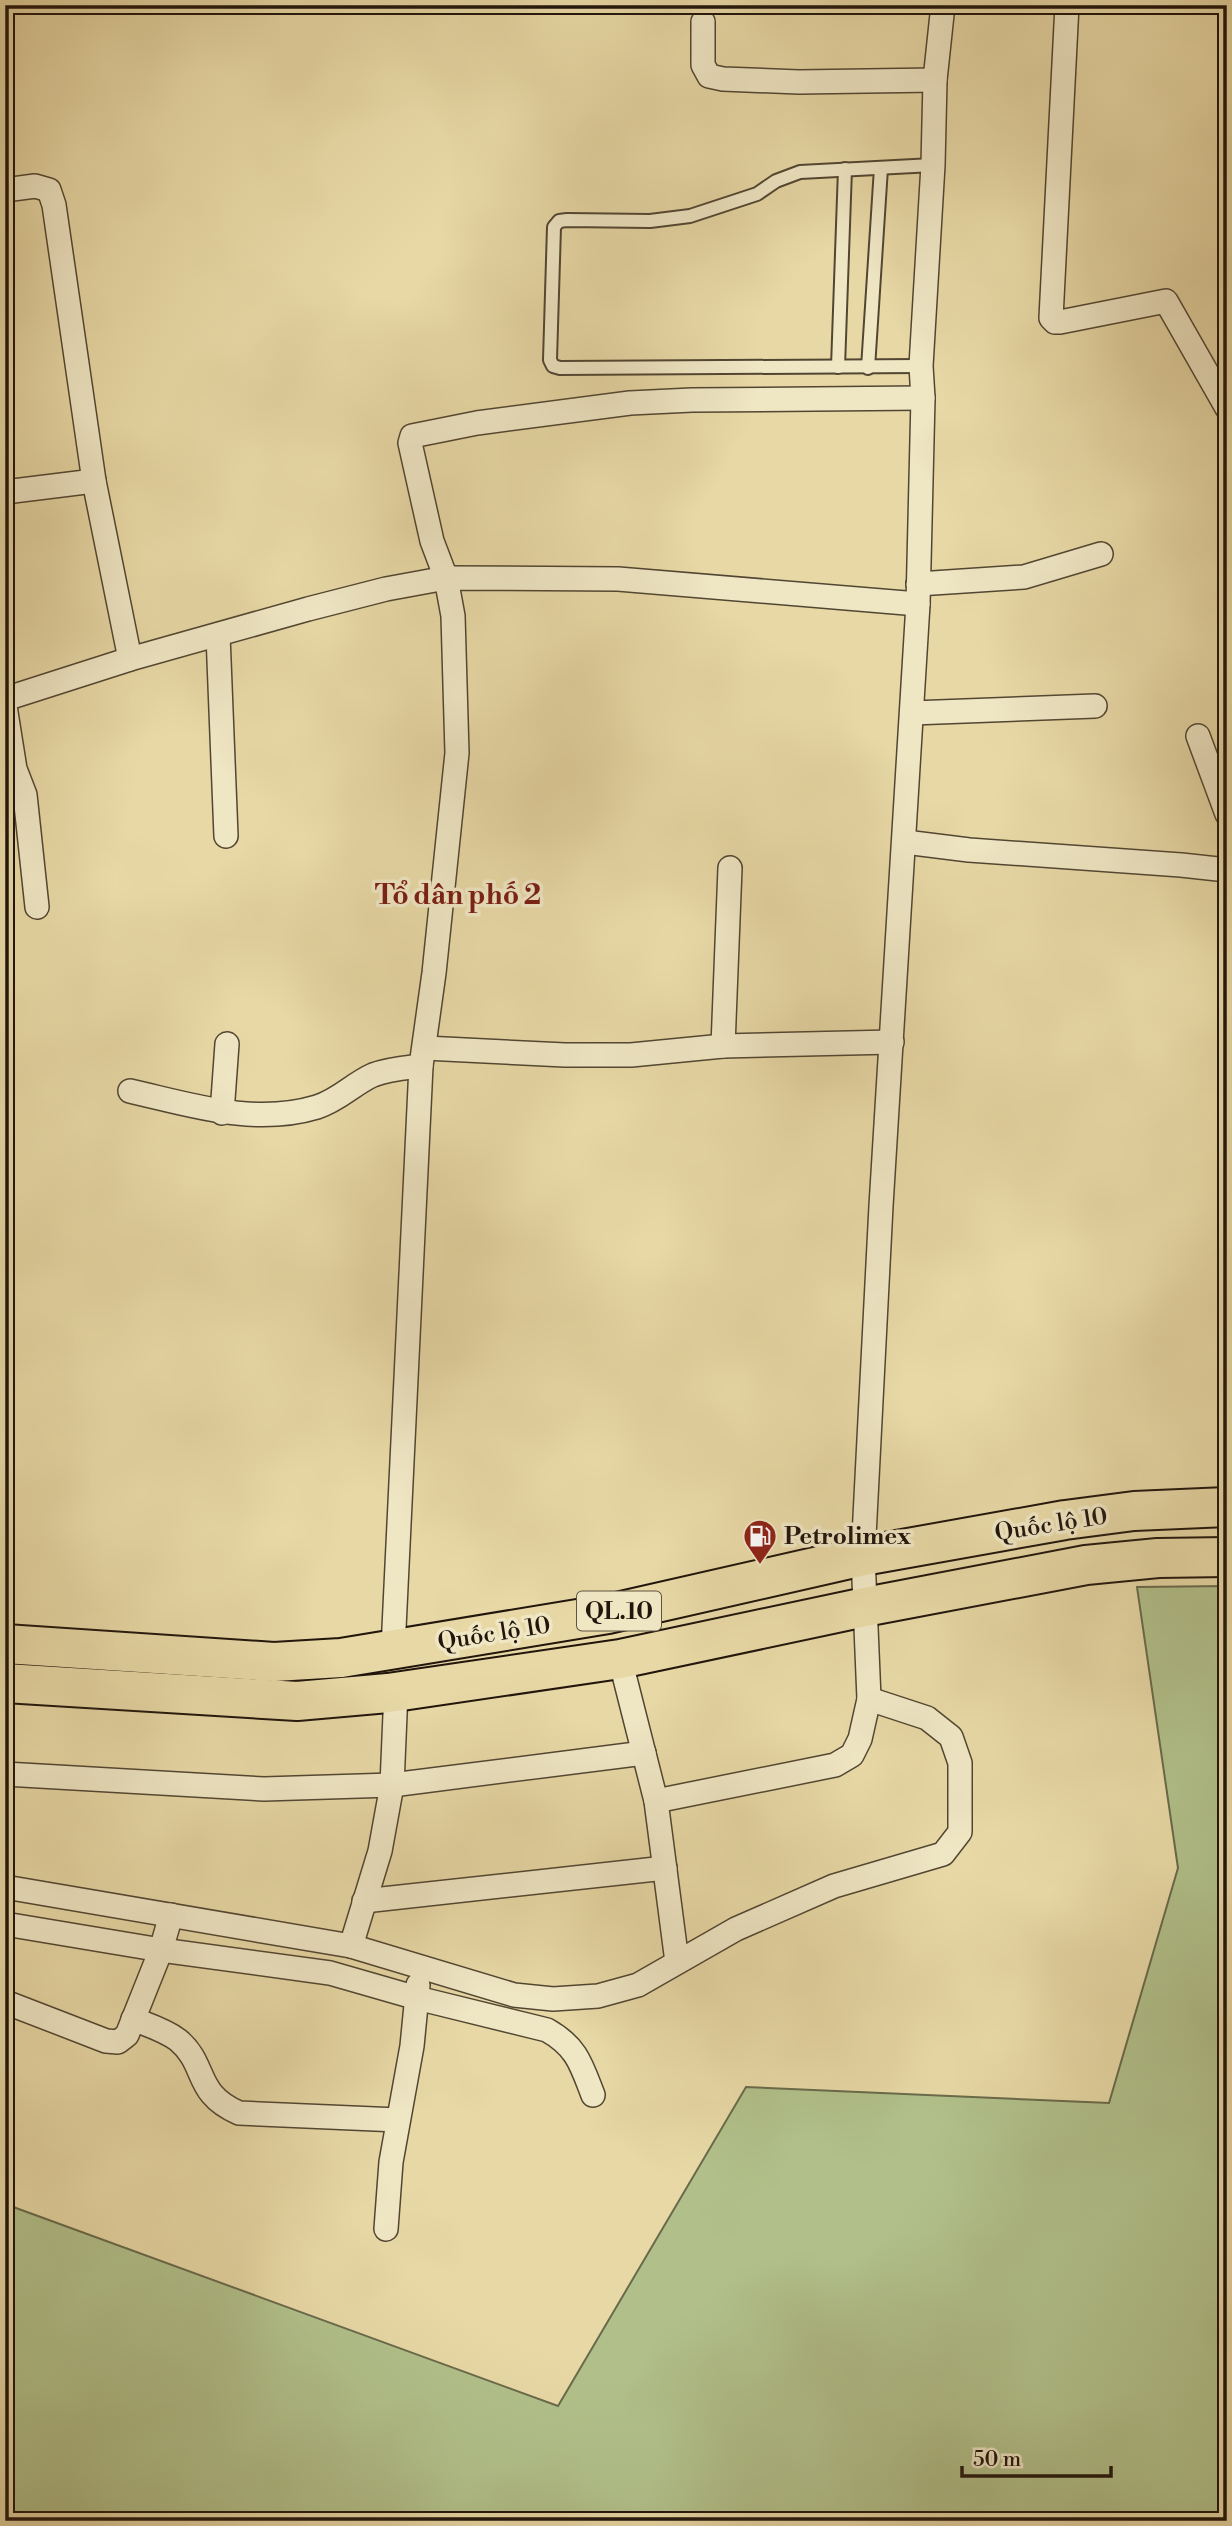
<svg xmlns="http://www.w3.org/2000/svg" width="1232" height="2526" font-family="'Libre Bodoni',serif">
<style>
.green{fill:#b1c08a;stroke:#696a4b;stroke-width:2}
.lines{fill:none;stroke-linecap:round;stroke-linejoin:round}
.service-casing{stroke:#524632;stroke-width:16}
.minor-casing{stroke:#524632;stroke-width:26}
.trunk-casing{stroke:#21150c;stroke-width:42}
.service{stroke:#efe6c4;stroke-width:12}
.minor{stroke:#efe6c4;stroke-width:23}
.trunk{stroke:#e7d8a5;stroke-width:38}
.labels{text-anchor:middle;stroke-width:7;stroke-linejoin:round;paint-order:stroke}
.shield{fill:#efe6c4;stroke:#5f5443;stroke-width:2}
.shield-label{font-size:23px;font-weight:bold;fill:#21150c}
.street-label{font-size:24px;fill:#21150c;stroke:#efe6c4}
.poi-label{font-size:24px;font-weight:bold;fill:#21150c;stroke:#efe6c4;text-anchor:start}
.quarter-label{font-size:28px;font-weight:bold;fill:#7a1f14;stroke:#efe6c4}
</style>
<rect width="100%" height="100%" fill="#e7d8a5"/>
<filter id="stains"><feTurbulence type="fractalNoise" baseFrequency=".00286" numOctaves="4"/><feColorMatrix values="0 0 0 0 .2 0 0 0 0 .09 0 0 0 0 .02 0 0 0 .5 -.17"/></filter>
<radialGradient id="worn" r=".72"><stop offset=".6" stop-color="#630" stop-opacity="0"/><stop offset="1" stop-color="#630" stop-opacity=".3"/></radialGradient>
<polygon class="green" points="1227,1586 1227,2521 5,2521 5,2204 558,2406 746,2087 1109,2103 1178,1868 1137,1587"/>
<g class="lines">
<defs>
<g id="service">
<polyline points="921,366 560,368 553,366 550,360 554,227 559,221 567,220 650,221 690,216 757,194 776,181 800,172 933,165"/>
<polyline points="838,367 845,169"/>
<polyline points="868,368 881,168"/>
</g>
<g id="minor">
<polyline points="1067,5 1051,318 1055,322 1060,322 1166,301 1227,408"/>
<polyline points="703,22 703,65 709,76 723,79 799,82 935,80"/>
<polyline points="5,190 35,186 49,190 54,205 94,481 130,659"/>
<polyline points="5,492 94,481"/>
<polyline points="918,584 1024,577 1101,554"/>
<polyline points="218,635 226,836"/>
<polyline points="5,699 130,659 308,609 386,589 446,578 618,579 918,604"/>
<polyline points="5,706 15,769 25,795 37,907"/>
<polyline points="912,713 1095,706"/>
<polyline points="1198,736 1227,814"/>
<polyline points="905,842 969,850 1181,865 1227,870"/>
<polyline points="723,1046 730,868"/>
<polyline points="425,1048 565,1055 631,1055 723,1046 892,1042"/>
<path d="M130,1091C192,1105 254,1126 317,1107C339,1100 353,1084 373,1075C389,1069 405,1068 421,1066"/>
<polyline points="222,1113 227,1044"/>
<polyline points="393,1649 421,1066 434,973 457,753 453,616 446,578 432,541 410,443 412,436 477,423 630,403 692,400 923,398"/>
<polyline points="620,1659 656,1801 677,1962"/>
<polyline points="5,1774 264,1789 392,1785 644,1753"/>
<polyline points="656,1801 835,1765 852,1755 860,1739 869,1699 863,1556 881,1206 918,604 923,398 921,366 933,165 935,80 943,5"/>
<polyline points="5,1887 351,1946 514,1995 553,1999 598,1996 638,1985 736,1929 834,1886 943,1854 960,1832 960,1763 951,1737 927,1718 869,1699"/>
<polyline points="364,1901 665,1868"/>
<path d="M5,1924L161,1950L330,1973L417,1998L547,2030C577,2047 581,2064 593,2095"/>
<polyline points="351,1946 380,1851 392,1785 396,1691"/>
<polyline points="5,2002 106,2041 118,2042 127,2035 161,1950 171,1915"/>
<path d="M133,2019C148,2025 165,2030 178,2040C208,2065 193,2093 239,2113L398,2120"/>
<polyline points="386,2229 391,2162 412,2046 418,1985"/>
</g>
<g id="trunk">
<polyline points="5,1644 274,1662 341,1658 608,1614 863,1556 1065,1520 1134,1511 1227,1507"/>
<polyline points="5,1683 297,1701 388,1693 620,1659 865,1607 1086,1565 1158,1558 1227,1557"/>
</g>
</defs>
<use href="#service" class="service-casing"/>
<use href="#minor" class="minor-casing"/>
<use href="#trunk" class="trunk-casing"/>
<use href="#service" class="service"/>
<use href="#minor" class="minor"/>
<use href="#trunk" class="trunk"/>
</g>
<defs>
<symbol id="fuel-pin" viewBox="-11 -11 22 30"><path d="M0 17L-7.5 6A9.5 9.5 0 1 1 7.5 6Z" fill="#8f2418" stroke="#efe6c4"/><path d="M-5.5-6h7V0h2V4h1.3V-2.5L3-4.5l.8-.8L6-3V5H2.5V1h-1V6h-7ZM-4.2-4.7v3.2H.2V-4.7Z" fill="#fff"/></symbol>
</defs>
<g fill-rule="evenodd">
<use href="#fuel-pin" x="741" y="1517" width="38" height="52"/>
</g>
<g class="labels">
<rect class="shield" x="577" y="1591.5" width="84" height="39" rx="5"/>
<g class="shield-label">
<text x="619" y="1619">QL.10</text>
</g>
<g class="street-label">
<text transform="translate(1051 1524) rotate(-9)" y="8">Quốc lộ 10</text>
<text transform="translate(494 1633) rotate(-9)" y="8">Quốc lộ 10</text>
</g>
<g class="poi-label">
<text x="784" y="1544">Petrolimex</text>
</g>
<g class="quarter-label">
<text x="458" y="904">Tổ dân phố 2</text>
</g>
</g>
<rect width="1232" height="2526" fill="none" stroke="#e7d8a5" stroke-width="28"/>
<rect x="7" y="7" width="1218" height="2512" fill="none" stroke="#21150c" stroke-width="3.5"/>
<rect x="14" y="14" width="1204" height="2498" fill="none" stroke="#21150c" stroke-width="2"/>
<path d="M962 2466v10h149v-10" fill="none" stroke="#21150c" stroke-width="3.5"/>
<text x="973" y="2466" font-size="21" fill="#21150c" stroke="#efe6c4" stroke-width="5" paint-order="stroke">50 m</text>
<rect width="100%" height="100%" filter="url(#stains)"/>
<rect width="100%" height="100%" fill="url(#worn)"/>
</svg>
